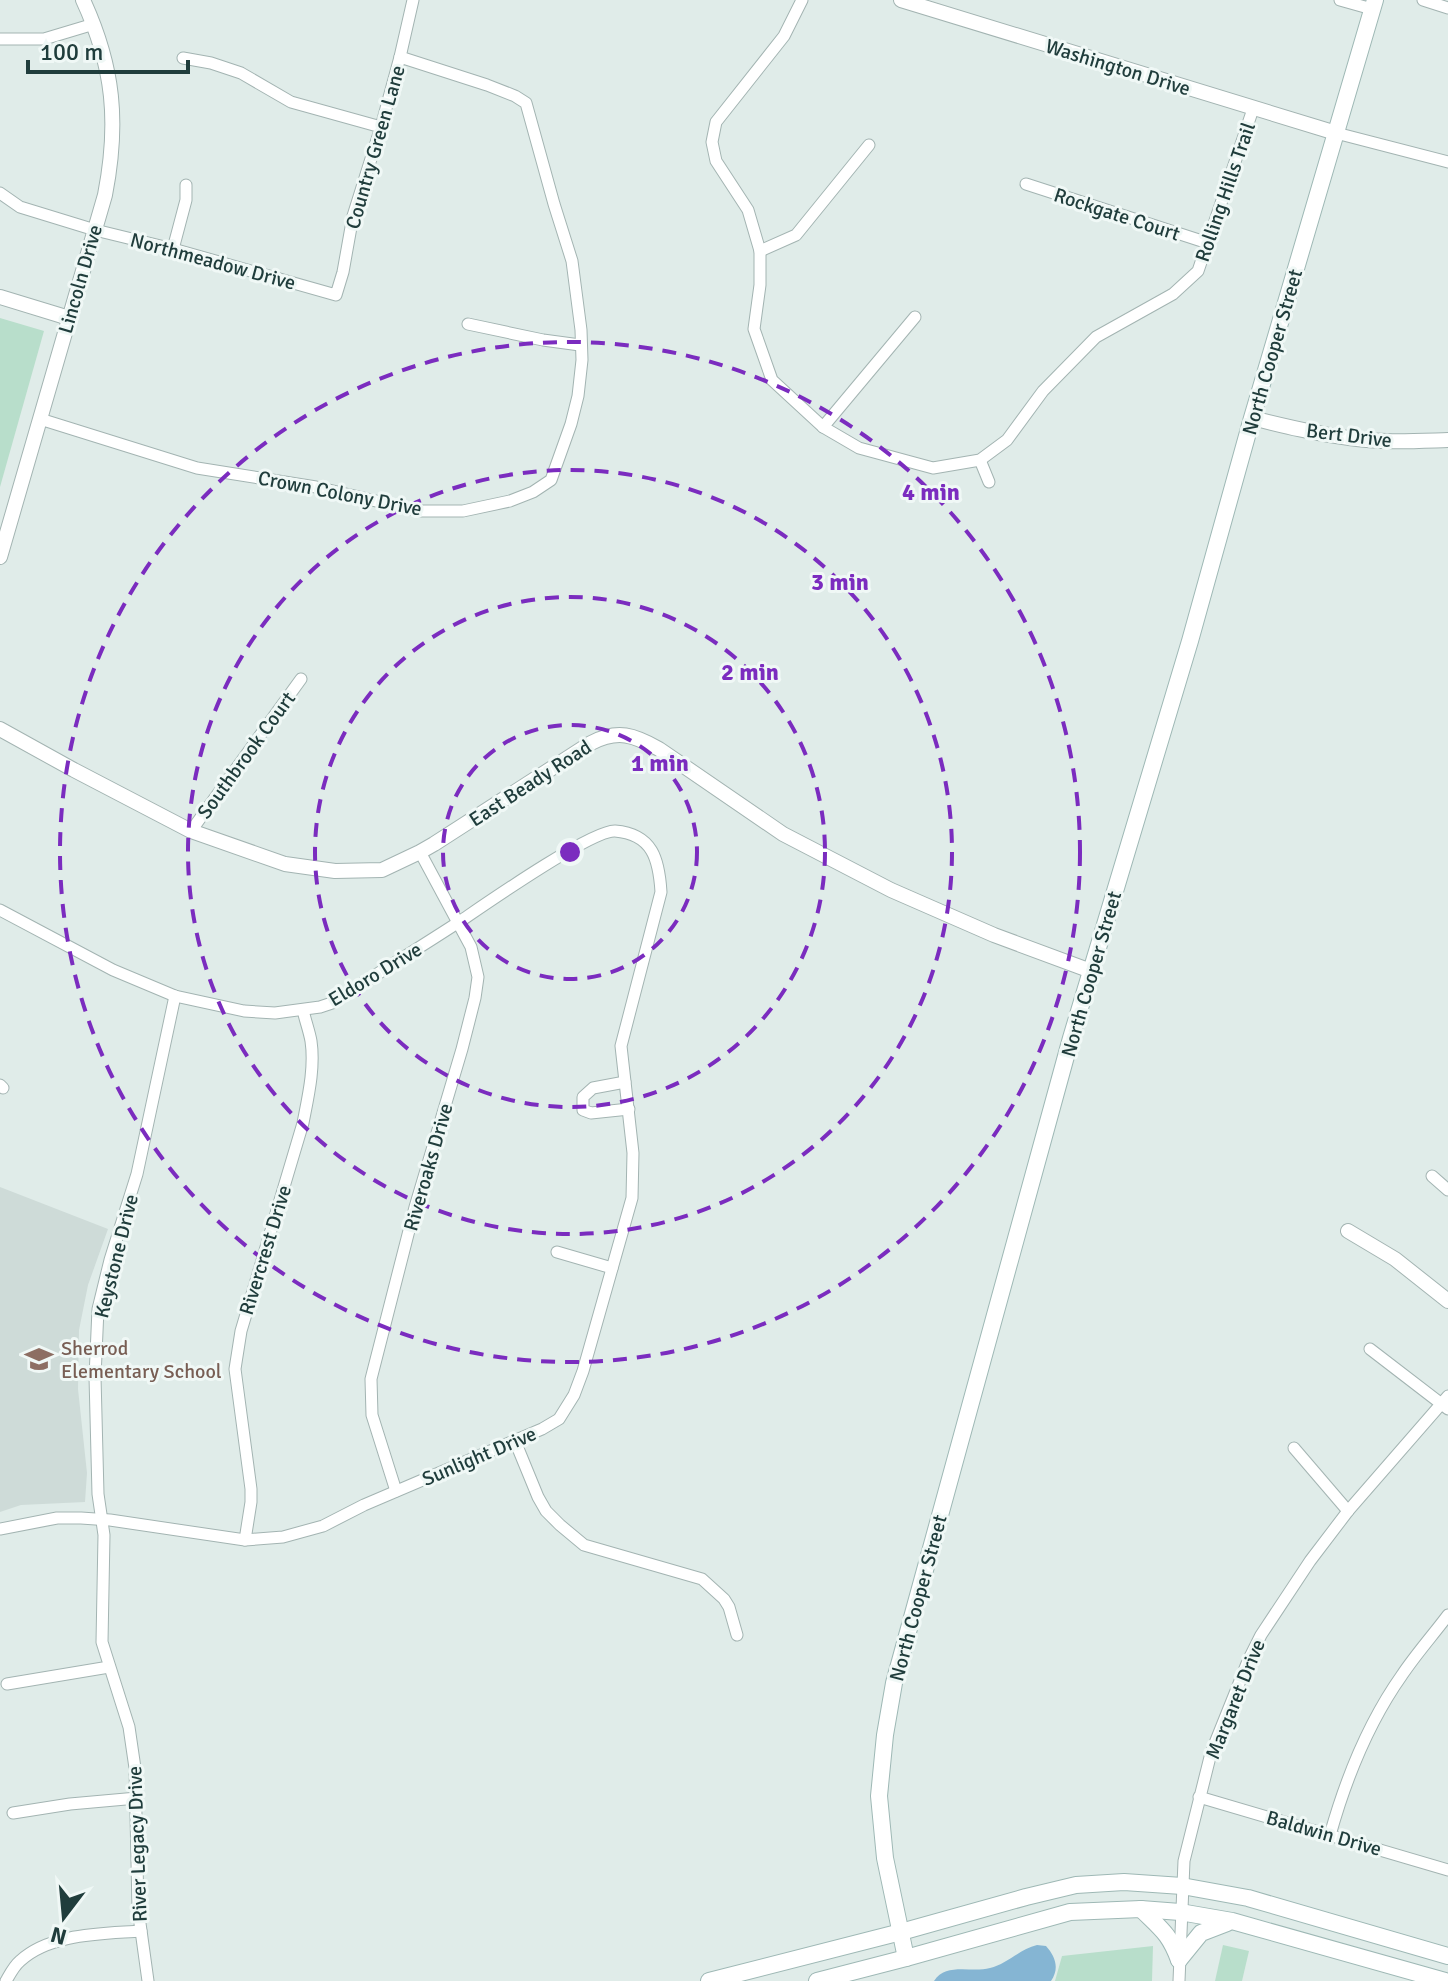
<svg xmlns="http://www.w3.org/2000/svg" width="1448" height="1981" font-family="Signika,sans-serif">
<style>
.built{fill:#cedbd8}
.green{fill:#b8decb}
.water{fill:#85b5d3}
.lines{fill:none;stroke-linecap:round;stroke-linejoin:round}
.minor-casing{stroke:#a3b4b2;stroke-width:13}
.tertiary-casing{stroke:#a3b4b2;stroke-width:16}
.secondary-casing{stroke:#9eb8b5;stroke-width:18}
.minor{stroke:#fff;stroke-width:11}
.tertiary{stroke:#fff;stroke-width:14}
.secondary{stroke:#fff;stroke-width:16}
.ring{fill:none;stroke:#7b2cbf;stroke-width:4;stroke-dasharray:14 10}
.labels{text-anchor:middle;stroke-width:6;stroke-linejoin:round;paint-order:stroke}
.street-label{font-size:20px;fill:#203d3c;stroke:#f0f8f6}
.education-label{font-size:20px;fill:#785e54;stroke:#f0f8f6;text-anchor:start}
.centre{fill:#7b2cbf;stroke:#f0f8f6;stroke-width:4}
.ring-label{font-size:24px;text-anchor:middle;font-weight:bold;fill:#7b2cbf;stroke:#f0f8f6;stroke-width:6;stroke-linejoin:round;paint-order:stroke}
</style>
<rect width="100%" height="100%" fill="#e0ece9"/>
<polygon class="built" points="0,1187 108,1229 88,1285 79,1330 78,1389 87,1473 85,1502 21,1505 0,1512"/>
<g class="green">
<polygon points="0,318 44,331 0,487"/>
<polygon points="1223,1945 1249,1951 1242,1981 1215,1981"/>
<polygon points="1153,1946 1152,1981 1055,1981 1062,1956"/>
</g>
<path class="water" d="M1037,1945L1046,1946C1055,1956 1060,1968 1051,1981H934C946,1962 971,1973 990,1968C1007,1964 1020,1949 1037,1945Z"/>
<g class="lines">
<defs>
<g id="minor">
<polyline points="802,0 784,36 716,122 712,142 716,161 748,210 760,251 760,285 754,329 772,380 823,427 859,448 933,468 980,460 1007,440 1043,391 1096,337 1173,294 1198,271 1253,109"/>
<polyline points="1340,0 1372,9"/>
<polyline points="1423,0 1448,8"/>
<polyline points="0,39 44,39 94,24"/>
<polyline points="183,58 211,63 241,73 291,102 381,127"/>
<polyline points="1336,133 1448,162"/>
<polyline points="1026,184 1208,243"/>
<polyline points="0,193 20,207 95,230 173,249 336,295 343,272 353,216 381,127 400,57 413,0"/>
<polyline points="173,249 186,200 186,185"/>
<polyline points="760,251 796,235 869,145"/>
<polyline points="468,324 543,340 580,345"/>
<polyline points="40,419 197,468 316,487 419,511 463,511 510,501 533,492 551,480 571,424 578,396 582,360 581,330 572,261 554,204 526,103 515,96 487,85 400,57"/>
<polyline points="823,427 915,317"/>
<polyline points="980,460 989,482"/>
<polyline points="191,831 301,679"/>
<path d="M0,910L113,970L175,996L244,1011L275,1013L320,1007L332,1003C375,975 419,948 462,920C487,903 592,830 615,831C653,834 659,860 661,892L621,1046L633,1153L632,1198L583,1371L574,1395L559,1419L542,1429L364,1505L323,1526L283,1537L245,1540L110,1520L81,1518H57L0,1529"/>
<polyline points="625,1082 593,1088 583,1097 583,1110 591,1113 629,1109"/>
<polyline points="0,1085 3,1088"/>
<polyline points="1432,1176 1448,1190"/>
<polyline points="557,1252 612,1268"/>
<polyline points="1370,1349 1448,1409"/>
<polyline points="515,1441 538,1497 546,1511 560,1525 584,1545 702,1579 724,1599 729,1607 737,1635"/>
<polyline points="1294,1448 1348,1511"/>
<polyline points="396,1491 372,1415 371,1379 415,1207 462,1049 475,998 478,977 471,947 420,852"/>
<path d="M245,1540L251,1502V1489L235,1369L241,1331L303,1123C308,1097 315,1068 311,1041C309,1030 305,1020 303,1010"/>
<polyline points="7,1684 109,1667"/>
<polyline points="1199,1797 1448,1870"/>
<polyline points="13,1813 70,1804 137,1798"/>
<path d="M1330,1835C1346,1778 1368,1723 1402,1675C1416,1654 1433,1635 1448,1615"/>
<path d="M6,1981C10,1974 14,1966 20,1961C50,1933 103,1934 141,1931"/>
<polyline points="148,1981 138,1909 135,1768 129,1727 102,1642 104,1535 98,1494 95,1377 98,1309 110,1260 137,1174 175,996"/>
<polyline points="1179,1981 1184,1861 1211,1753 1248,1661 1261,1635 1310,1561 1348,1511 1448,1396"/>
</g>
<g id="tertiary">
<polyline points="901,0 1336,133"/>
<polyline points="0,297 69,318"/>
<path d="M1252,418C1284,426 1316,434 1349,438C1382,443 1415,441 1448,440"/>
<path d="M0,557L105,195C119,123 114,67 83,0"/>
<path d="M0,729L74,770L191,831L285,864L335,871L382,870L420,852L434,844L591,743C618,729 634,735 659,749L783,834L891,890L994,935L1091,971"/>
<polyline points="1348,1231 1395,1259 1448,1301"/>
</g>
<g id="secondary">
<path d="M1141,1909C1161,1929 1169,1933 1179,1960"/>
<polyline points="906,1958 885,1858 879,1796 885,1735 894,1683 1071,1038 1190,641 1252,418 1375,0"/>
<polyline points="1179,1960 1201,1933 1227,1923"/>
<polyline points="709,1981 901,1932 1026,1897 1076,1885 1124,1882 1182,1886 1248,1898 1448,1956"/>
<polyline points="817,1981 906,1958 1070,1912 1141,1909 1180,1912 1232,1921 1445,1981"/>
</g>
</defs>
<use href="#minor" class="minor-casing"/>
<use href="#tertiary" class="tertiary-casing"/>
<use href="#secondary" class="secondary-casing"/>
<use href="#minor" class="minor"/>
<use href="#tertiary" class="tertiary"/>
<use href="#secondary" class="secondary"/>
</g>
<g class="ring">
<circle cx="570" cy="852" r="127"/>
<circle cx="570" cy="852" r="255"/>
<circle cx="570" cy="852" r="382"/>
<circle cx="570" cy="852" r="510"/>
</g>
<defs>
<symbol id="school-bare" viewBox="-9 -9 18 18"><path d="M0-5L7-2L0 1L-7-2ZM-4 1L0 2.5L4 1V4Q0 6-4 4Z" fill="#8d6e63" stroke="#f0f8f6" stroke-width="2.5" paint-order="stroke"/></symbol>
</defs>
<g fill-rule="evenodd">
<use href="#school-bare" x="19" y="1339" width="40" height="40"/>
</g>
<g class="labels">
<g class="street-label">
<text transform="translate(1118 67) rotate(17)" y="7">Washington Drive</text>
<text transform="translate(375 147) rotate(-74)" y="7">Country Green Lane</text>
<text transform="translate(1225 192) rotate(-71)" y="7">Rolling Hills Trail</text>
<text transform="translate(1117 214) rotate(18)" y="7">Rockgate Court</text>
<text transform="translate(213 261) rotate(15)" y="7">Northmeadow Drive</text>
<text transform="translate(80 279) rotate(-74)" y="7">Lincoln Drive</text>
<text transform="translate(1272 352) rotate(-74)" y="7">North Cooper Street</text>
<text transform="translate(1349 435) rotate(7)" y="7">Bert Drive</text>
<text transform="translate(340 493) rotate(11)" y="7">Crown Colony Drive</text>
<text transform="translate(246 755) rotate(-54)" y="7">Southbrook Court</text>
<text transform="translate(530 783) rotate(-33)" y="7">East Beady Road</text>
<text transform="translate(375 974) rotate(-31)" y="7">Eldoro Drive</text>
<text transform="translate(1091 974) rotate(-74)" y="7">North Cooper Street</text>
<text transform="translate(428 1167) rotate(-74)" y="7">Riveroaks Drive</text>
<text transform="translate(265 1250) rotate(-73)" y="7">Rivercrest Drive</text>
<text transform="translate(116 1256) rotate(-76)" y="7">Keystone Drive</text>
<text transform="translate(479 1456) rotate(-23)" y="7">Sunlight Drive</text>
<text transform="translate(918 1598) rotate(-75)" y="7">North Cooper Street</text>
<text transform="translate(1235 1699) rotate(-68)" y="7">Margaret Drive</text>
<text transform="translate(1324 1833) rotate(16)" y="7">Baldwin Drive</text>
<text transform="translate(137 1844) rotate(-92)" y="7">River Legacy Drive</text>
</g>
<g class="education-label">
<text x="61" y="1355">Sherrod<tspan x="61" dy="23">Elementary School</tspan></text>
</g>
</g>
<circle cx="570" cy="852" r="12" class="centre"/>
<g class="ring-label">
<text x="931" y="500">4 min</text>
<text x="840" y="590">3 min</text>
<text x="750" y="680">2 min</text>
<text x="660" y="771">1 min</text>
</g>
<g transform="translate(64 1917) rotate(196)" stroke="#f0f8f6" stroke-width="6" paint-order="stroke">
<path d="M0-6L14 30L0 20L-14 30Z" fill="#203d3c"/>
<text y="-12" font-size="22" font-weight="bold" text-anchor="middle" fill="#203d3c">N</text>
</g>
<path d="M28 60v12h160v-12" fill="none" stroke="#203d3c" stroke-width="4"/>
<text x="40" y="60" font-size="24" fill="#203d3c" stroke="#f0f8f6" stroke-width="6" paint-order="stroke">100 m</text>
</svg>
